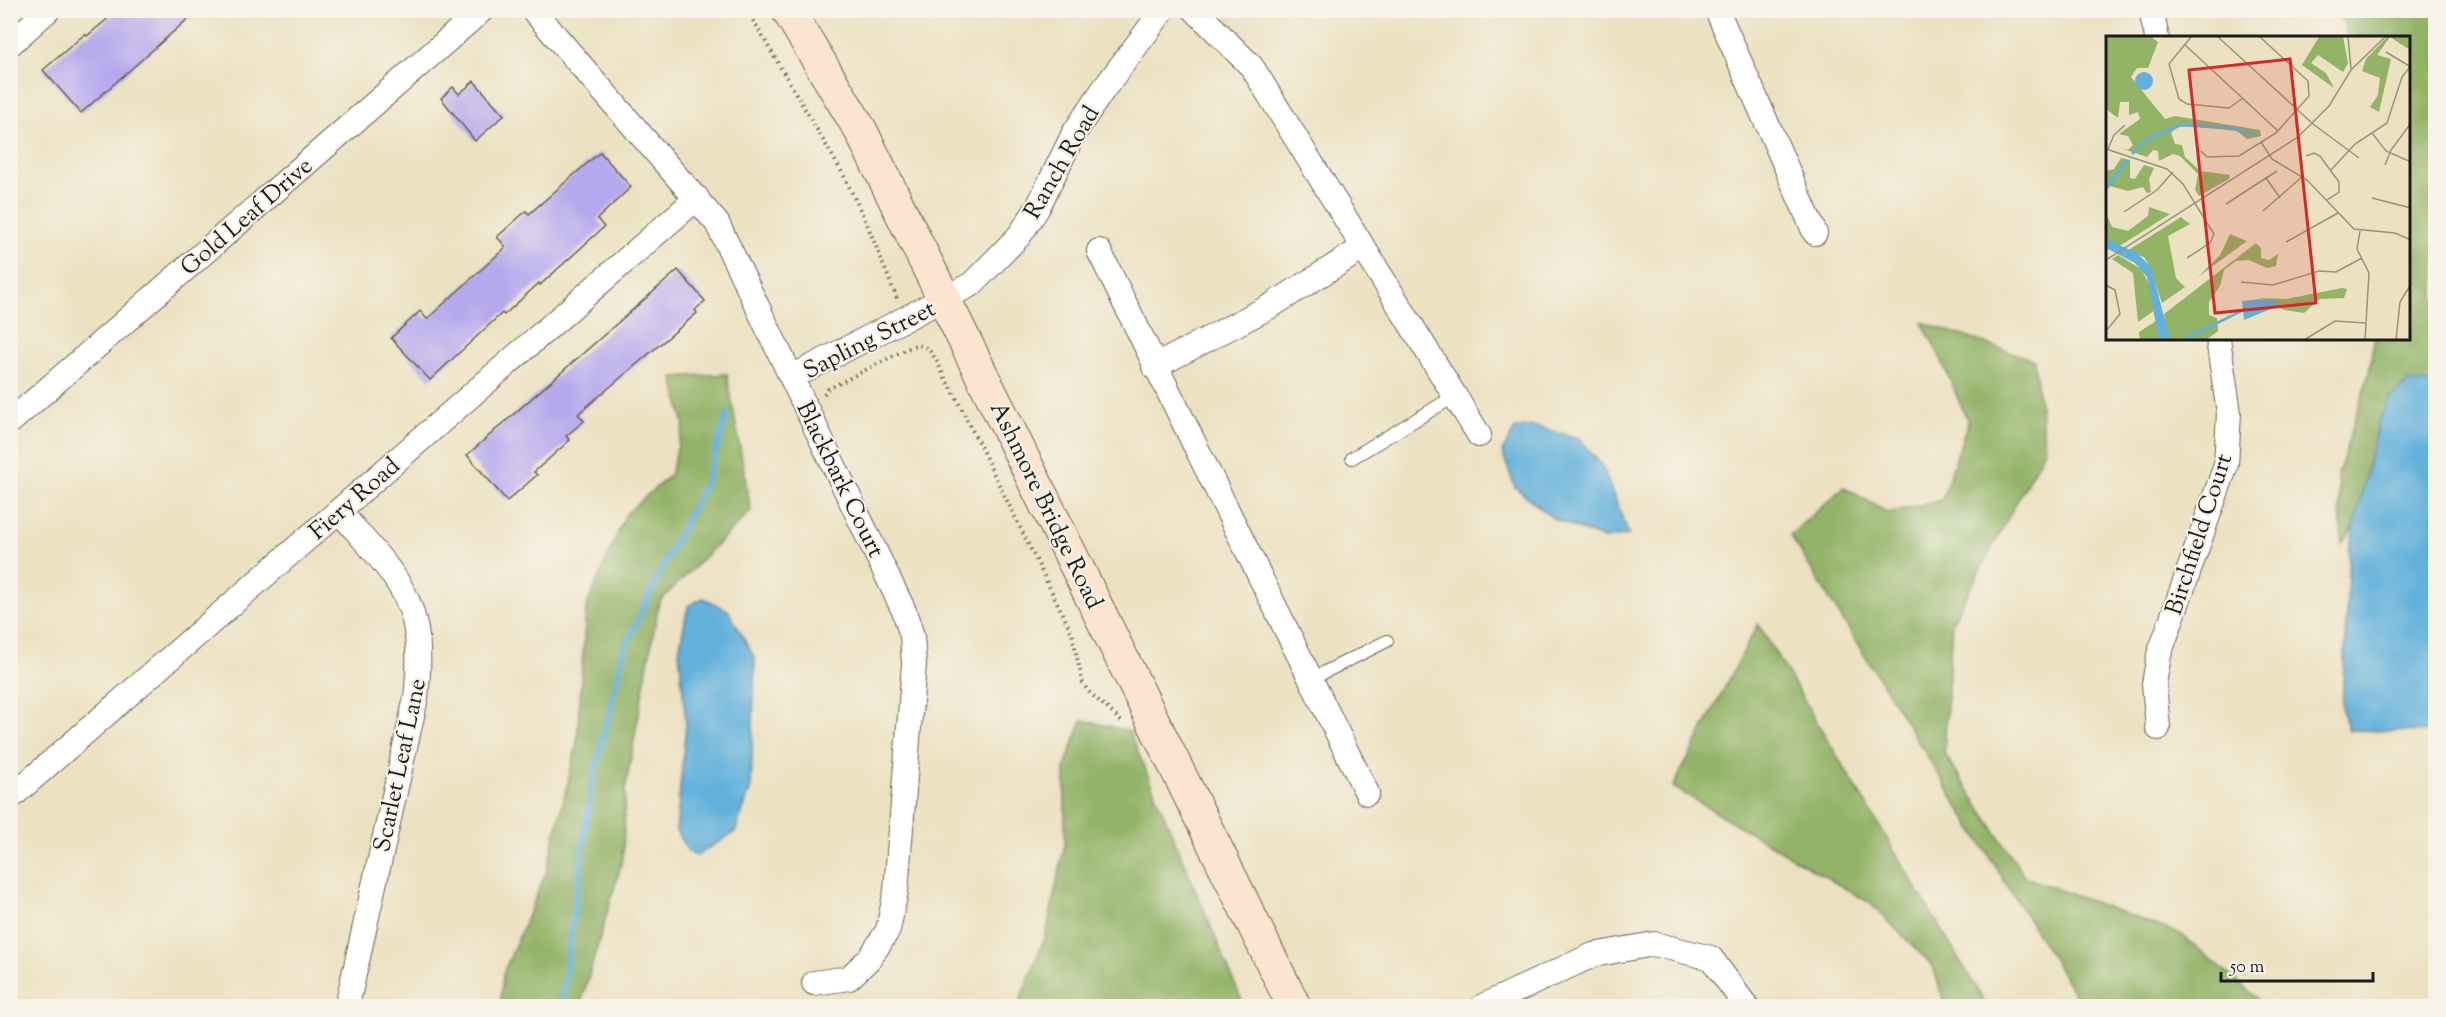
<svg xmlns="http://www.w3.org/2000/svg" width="2446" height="1017" font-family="'Sorts Mill Goudy',serif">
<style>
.forest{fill:#93b367;stroke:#586842;stroke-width:1.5}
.water{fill:#62b1dc;stroke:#3f667c;stroke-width:1.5}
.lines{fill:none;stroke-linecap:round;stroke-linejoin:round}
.stream{stroke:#62b1dc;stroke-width:6}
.building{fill:#b5a8ed}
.service-casing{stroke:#656156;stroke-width:14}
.minor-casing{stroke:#656156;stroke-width:26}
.secondary-casing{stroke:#656156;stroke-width:35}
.path{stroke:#656156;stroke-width:4;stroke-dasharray:1.5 4.5;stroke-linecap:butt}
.service{stroke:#fff;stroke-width:12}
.minor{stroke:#fff;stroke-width:24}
.secondary{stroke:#fce5d0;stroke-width:33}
.labels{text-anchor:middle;stroke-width:4.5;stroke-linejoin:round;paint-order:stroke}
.street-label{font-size:24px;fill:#1c1c1c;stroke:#f7f3e8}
.inset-river{fill:none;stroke:#62b1dc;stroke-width:3}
.inset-road{fill:none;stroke:#99927f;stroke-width:1.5}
.view{fill:#d62828;fill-opacity:0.15;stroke:#d62828;stroke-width:3}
.inset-edge{fill:none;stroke:#1c1c1c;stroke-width:3}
</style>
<rect width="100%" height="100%" fill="#f7f3e8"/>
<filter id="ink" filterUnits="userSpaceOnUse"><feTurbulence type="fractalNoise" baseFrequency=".0167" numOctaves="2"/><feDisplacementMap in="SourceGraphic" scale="12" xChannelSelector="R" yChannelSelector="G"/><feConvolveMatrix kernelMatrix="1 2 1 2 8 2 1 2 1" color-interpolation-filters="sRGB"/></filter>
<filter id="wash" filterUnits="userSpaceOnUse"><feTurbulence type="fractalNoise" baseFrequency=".008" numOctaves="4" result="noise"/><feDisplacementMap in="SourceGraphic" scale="24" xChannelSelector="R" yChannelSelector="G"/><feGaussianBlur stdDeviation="1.35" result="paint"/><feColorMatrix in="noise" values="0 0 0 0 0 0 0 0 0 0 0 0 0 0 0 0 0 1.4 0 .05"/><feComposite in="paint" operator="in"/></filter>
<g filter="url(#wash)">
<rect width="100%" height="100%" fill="#ece1c1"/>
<g class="forest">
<polygon points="2339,11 2432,11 2436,19 2435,390 2416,445 2342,543 2338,475 2369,373 2374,339 2408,339 2408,38 2348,37"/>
<polygon points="1922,322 2034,360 2045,449 1952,622 1944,753 2025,877 2182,935 2266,1006 2082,1006 1790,535 1844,487 1888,513 1942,500 1968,422 1941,359"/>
<polygon points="727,374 751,511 659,602 625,790 623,858 580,1006 500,1006 503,974 546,873 577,744 586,608 626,514 670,475 684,425 673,377"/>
<polygon points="1758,624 1987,1006 1945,1006 1933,966 1870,903 1673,787"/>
<polygon points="1082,720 1129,731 1244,1006 1018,1006 1047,931 1065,843 1065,767"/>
</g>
<g class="water">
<polygon points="2408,382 2435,384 2435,732 2349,730 2342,710 2349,550 2378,421 2390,398"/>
<polygon points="1532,426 1579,438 1602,466 1629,535 1604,539 1554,519 1515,487 1502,452 1515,429"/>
<polygon points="703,598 728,610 755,659 751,787 735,832 696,856 688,852 676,831 686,724 679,651 688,606"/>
</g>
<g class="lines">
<polyline class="stream" points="561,1006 590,793 624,650 666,559 705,484 727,415"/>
</g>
<g id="blocks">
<g class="building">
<polygon points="118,10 198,10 81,113 43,70 85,34 87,36"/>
<polygon points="474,81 504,115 475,141 441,98 453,87 459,94"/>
<polygon points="600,152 631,187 597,219 604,227 540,285 539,283 504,315 502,313 430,380 391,338 420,311 427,319 506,247 497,237 526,211 529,214"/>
<polygon points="678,270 705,301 695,310 697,313 578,414 584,421 566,436 570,440 534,472 537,475 507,501 467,455"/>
</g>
</g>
</g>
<g filter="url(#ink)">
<use href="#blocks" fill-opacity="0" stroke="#656156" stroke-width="1.5"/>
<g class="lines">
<defs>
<g id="service">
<polyline points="1352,458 1455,396"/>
<polyline points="1311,679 1387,641"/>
</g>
<g id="minor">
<polyline points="533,10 717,223 904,611 912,636 914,664 896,891 888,930 870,958 849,978 814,983"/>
<polyline points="1195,10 1252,67 1479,435"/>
<polyline points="1717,10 1815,233"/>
<polyline points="2151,10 2157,38"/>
<polyline points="10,44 48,10"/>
<polyline points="1099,251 1367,793"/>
<polyline points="1154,367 1269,307 1363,248"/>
<polyline points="792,377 972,284 1019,236 1037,209 1074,133 1103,90 1163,10"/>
<polyline points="10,422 482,10"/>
<path d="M339,511C399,581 427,599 416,698L347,1006"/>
<polyline points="2158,728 2154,684 2159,655 2226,465 2229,413 2218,339"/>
<polyline points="10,798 697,198"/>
<polyline points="1483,1006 1593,955 1654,944 1711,958 1746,1006"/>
</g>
<polyline id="secondary" points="788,10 861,131 1294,1006"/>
</defs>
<use href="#service" class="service-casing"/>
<use href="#minor" class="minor-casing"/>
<use href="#secondary" class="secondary-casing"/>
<g class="path">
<polyline points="747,10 843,174 867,224 898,301"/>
<path d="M824,394L828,389L913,346C934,340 940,375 951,387L1072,633L1082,681L1088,691L1122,722"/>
</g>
<use href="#service" class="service"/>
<use href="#minor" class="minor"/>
<use href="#secondary" class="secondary"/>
</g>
</g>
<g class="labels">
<g class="street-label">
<text transform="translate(1061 162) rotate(-60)" y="8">Ranch Road</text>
<text transform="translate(246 216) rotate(-41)" y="8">Gold Leaf Drive</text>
<text transform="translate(869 339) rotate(-27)" y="8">Sapling Street</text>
<text transform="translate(841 479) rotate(64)" y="8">Blackbark Court</text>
<text transform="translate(354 498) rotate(-41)" y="8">Fiery Road</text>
<text transform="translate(1047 505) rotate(64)" y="8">Ashmore Bridge Road</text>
<text transform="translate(2198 534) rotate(-72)" y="8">Birchfield Court</text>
<text transform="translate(399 765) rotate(-78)" y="8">Scarlet Leaf Lane</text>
</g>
</g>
<g transform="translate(2106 36)">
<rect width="304" height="304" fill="#ece1c1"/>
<path d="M0,1H45L52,6L42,32H31L25,41L59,83L69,80L154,94L155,100L141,103L131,95L84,90L71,91L65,97L69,108L76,109L79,121L94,135L124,139L123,143L93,160L89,154L92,138L74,120L67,118L53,125L52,115L47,114L41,121L14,112L22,114L27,109L22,100L13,98L34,83L32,76L23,79V66H14L12,82L0,73ZM213,1H237L242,27L237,36L212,19L205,27L220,37L228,52L196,29ZM281,1H304V14L284,1L271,19L285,23L273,76L264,71L272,59L274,42L256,35L260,23ZM15,122L24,124V142L29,143L38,129L48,132L43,143L45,156L41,157L37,151L22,155L0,149V135L8,133ZM43,171L64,178L12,211L0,203V177L6,191L22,195L42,180ZM75,181L84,188L62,200L70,242L79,251L56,267L43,229L38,221L21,215ZM124,198L141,205L92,241L114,219ZM150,207L155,212V222L163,224L172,218L170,230L161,232L143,224L130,225L118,234L114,250L103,266V279L111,282L112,295L100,304H62L58,278ZM12,219L35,233L46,254L49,274L32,286L27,237L6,223ZM236,252L241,253L238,262L214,263L198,277L178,274L155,262L180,263ZM50,285L53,304H34L33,296Z" fill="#93b367"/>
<path d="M29 45a9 9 0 1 1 18 0a9 9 0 1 1-18 0ZM0,203L31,217L45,231L64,304H53L41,241L29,227L0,212ZM154,263L170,265L172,270L138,284L136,265Z" fill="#62b1dc"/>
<path class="inset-river" d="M26,118L43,102L75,89L126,92L151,100M0,153L21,124M77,304L137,274"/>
<path class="inset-road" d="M85,1L63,28L73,63L81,68L123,72L137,62M112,1L207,88L253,122M242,1L245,33M78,8L172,95M280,16L305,31M266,97L280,115L305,126M155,106L166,123L201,144L248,193L289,197L305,204M0,113L61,133L77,148L108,198L104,207L81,222M2,113L8,99L19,89M95,115L101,121L133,120L170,97L203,60L202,45L154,1M200,120L208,117L214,120L233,146V156L221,164M279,129L285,114L305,87M225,134L249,108L281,87L296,41L304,31M160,142L174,162M266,162L305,172M120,168L171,135M157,175L197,140M18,176L51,154L67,136M254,195L251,213L263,237L259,304M180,206L232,177M0,224L192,101L223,70L245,34L279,1M135,246L167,249L213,235L230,236L256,222M0,249L9,254L14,278L0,295M198,304L229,285L260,287M290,304L294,266L305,248"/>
<path class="view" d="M184,23L210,267L109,277L83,34Z"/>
<rect width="304" height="304" class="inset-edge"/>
</g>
<rect width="2446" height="1017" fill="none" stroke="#f7f3e8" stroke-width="36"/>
<path d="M2221 972v9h152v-9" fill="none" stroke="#1c1c1c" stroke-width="3"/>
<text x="2230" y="972" font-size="18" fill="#1c1c1c" stroke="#f7f3e8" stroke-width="4.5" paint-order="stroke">50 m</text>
</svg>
